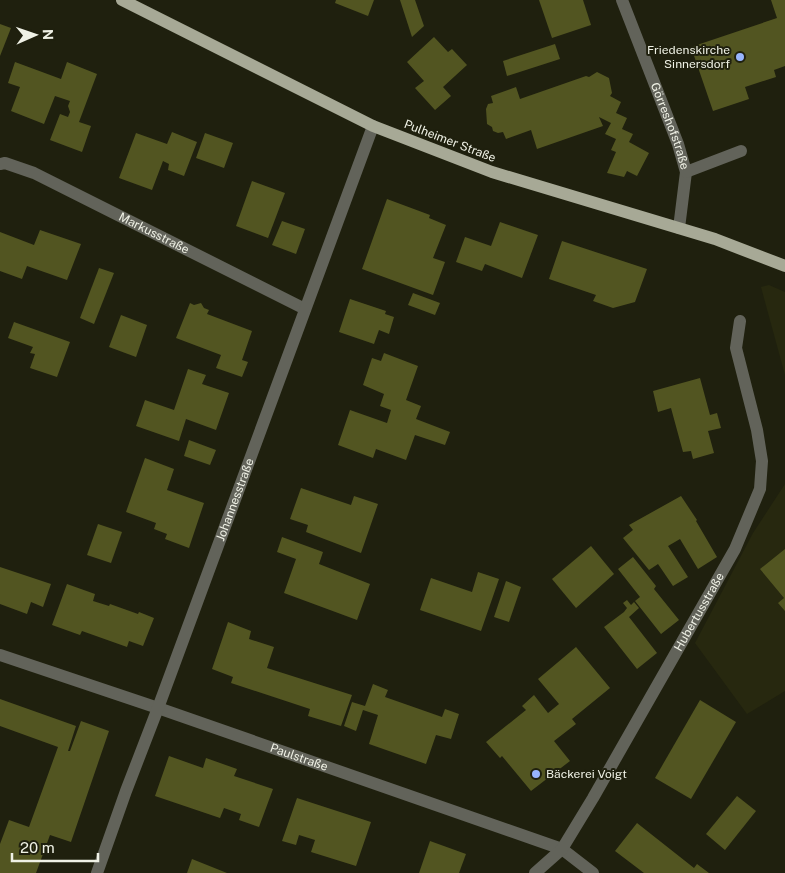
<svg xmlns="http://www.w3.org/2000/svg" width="785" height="873" font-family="'Public Sans',sans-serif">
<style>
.built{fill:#27280f}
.building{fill:#525521}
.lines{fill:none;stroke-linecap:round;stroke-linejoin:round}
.minor{stroke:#62635a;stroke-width:12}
.major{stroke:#a7a996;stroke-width:12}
.poi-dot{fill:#98b5fd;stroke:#1f200e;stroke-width:2}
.labels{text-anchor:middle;stroke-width:4;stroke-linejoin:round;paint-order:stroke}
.poi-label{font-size:12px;fill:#eff1e5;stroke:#1f200e;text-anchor:end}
.street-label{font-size:12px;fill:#eff1e5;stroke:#1f200e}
</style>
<rect width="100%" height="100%" fill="#1f200e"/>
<g class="built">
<polygon points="769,285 785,292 785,375 761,287"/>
<polygon points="785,484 785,691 747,714 695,643 753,533"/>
</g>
<g class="building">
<polygon points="336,0 374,0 368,16 335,3"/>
<polygon points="400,0 415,0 424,26 412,37"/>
<polygon points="539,0 583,0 591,25 552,38"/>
<polygon points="771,0 785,0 785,66 774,70 776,77 745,87 749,99 713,111 691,47 777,18"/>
<polygon points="0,24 11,28 0,56"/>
<polygon points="434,37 448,52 452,49 467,65 443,87 451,96 435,110 415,88 424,81 407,62"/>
<polygon points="555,44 560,59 507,76 503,61"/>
<polygon points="15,62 61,79 67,62 97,74 79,122 91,126 82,152 50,140 60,114 68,117 70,112 68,106 70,101 55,96 44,124 11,111 20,87 8,83"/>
<polygon points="597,72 609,78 612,93 610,96 621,102 616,113 627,118 622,129 633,134 629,142 649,153 637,176 627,171 624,177 607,173 616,152 611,150 616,139 605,134 611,123 599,117 603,126 537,149 531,130 506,139 503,132 498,133 493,131 492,127 487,124 486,109 488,104 493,103 491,96 516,87 520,99 586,76 589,77"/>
<polygon points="172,132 197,142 184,176 168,170 169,164 163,161 152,190 119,178 136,133 167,144"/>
<polygon points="205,133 233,143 224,168 196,158"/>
<polygon points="252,181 285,193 268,238 236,226"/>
<polygon points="387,199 430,215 429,218 446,225 433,258 445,262 433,295 362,269"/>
<polygon points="282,221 305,229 296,254 272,245"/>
<polygon points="500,222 538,235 522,278 485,264 482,271 456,262 465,237 491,246"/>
<polygon points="40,230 81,244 67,280 27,266 22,279 0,271 0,232 34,245"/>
<polygon points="562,241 647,269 635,302 613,308 593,301 596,295 549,279"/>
<polygon points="99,268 114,273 94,324 80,318"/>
<polygon points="413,293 440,303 435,315 408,305"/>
<polygon points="350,299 386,311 385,314 394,317 389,334 379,330 374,344 339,332"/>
<polygon points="190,303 194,305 201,303 204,308 209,310 207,314 252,331 242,360 248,362 242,377 216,368 221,355 176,338"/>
<polygon points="121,315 147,325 136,357 109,347"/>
<polygon points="14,322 70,342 57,377 30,368 35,354 30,353 33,347 8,338"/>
<polygon points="384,353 418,366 406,400 421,406 416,419 450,432 445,445 415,435 406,460 376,449 373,458 338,445 350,410 387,423 391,410 380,406 384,394 363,385 372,358 381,361"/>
<polygon points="188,369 206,375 202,384 229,393 216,430 186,419 179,441 136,426 145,400 174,410"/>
<polygon points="700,378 710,415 717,413 721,428 708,431 714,453 693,459 691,451 683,452 671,408 658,412 653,391"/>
<polygon points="189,440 216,450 210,465 184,456"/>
<polygon points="145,458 174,469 167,490 204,503 189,548 165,539 167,534 154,529 156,523 126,512"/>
<polygon points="301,488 351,505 354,496 378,504 361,553 306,532 308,525 290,519"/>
<polygon points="681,496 697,520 696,521 717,557 698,569 680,539 668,546 688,577 673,586 658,564 649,570 623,538 633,530 629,525"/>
<polygon points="98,524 122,532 111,563 87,555"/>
<polygon points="282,537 323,552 319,564 370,584 357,620 284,593 296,559 277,552"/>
<polygon points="591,546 614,574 576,608 552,579"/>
<polygon points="785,549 785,611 778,603 784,598 760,569"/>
<polygon points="633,557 656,586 654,589 679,620 661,634 635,601 640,597 618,569"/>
<polygon points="0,567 51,584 43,607 31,602 27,614 0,604"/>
<polygon points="478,572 499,579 481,631 420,610 431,578 472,592"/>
<polygon points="506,581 521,587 509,622 494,617"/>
<polygon points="67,584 95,594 93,601 109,606 110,604 138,614 139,612 154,618 143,646 129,641 127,647 82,631 80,635 52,625"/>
<polygon points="627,600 631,605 634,602 639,608 629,617 657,653 637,669 604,627 624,612 627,608 623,603"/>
<polygon points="228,622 251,631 249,639 274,647 267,668 352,695 341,726 308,716 310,709 231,683 233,677 212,669"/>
<polygon points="576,647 610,688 572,719 576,724 554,741 570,761 531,791 502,756 500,758 486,742 526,710 522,706 534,695 548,713 559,704 538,679"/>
<polygon points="373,684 388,690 385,697 442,717 445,709 459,714 451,739 436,735 426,764 369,744 378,715 363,710 356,731 344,726 352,702 365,706"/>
<polygon points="0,699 76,726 68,751 70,751 81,721 109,731 71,842 50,835 36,873 0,873 0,844 9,820 29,827 58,747 0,726"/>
<polygon points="700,700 736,722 691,799 655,778"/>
<polygon points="169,756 203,768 206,758 237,769 234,776 273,789 259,827 239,820 241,814 224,808 220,818 155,796"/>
<polygon points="737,796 756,811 725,850 706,834"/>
<polygon points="297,798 371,822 356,866 311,852 315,840 299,835 296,845 282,841"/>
<polygon points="637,823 694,868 697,864 709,873 644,873 615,851"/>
<polygon points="430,841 466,854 459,873 419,873"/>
<polygon points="192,859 227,873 187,873"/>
</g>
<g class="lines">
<g class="minor">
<path id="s1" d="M622,0L678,144L686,172L679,228"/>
<path id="s2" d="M0,164L5,163L34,173L305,309"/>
<polyline points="686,172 741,151"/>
<path id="s3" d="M0,655L158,708L562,849L593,873"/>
<path id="s4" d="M97,873L126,791L158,708L373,126"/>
<path id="s5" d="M535,873L562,849L593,798L735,549L760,489L762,461L757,430L736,348L740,321"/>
</g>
<polyline class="major" points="122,0 373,126 492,172 715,239 785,266"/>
</g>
<g class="poi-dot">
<circle cx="740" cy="57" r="5"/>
<circle cx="536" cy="774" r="5"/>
</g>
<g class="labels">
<g class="poi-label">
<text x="730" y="54">Friedenskirche<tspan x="730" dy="14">Sinnersdorf</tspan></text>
<text x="546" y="778" text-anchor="start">Bäckerei Voigt</text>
</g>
<g class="street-label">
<text dy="4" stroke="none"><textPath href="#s1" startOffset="135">Görreshofstraße</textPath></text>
<text transform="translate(450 141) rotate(21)" y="4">Pulheimer Straße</text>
<text dy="4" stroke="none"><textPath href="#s2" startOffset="170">Markusstraße</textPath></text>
<text dy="4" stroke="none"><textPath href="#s4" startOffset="398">Johannesstraße</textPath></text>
<text dy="4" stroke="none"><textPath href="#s5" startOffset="310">Hubertusstraße</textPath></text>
<text dy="4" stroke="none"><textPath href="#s3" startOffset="316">Paulstraße</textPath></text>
</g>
</g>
<g transform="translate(35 35) rotate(88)" stroke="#1f200e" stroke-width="4" paint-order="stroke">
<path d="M0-4L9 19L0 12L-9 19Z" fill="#eff1e5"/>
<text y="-8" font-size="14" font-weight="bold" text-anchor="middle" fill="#eff1e5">N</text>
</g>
<path d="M12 853v8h86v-8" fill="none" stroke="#eff1e5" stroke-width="2.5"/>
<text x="20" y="853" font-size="15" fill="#eff1e5" stroke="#1f200e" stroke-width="4" paint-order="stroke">20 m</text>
</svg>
